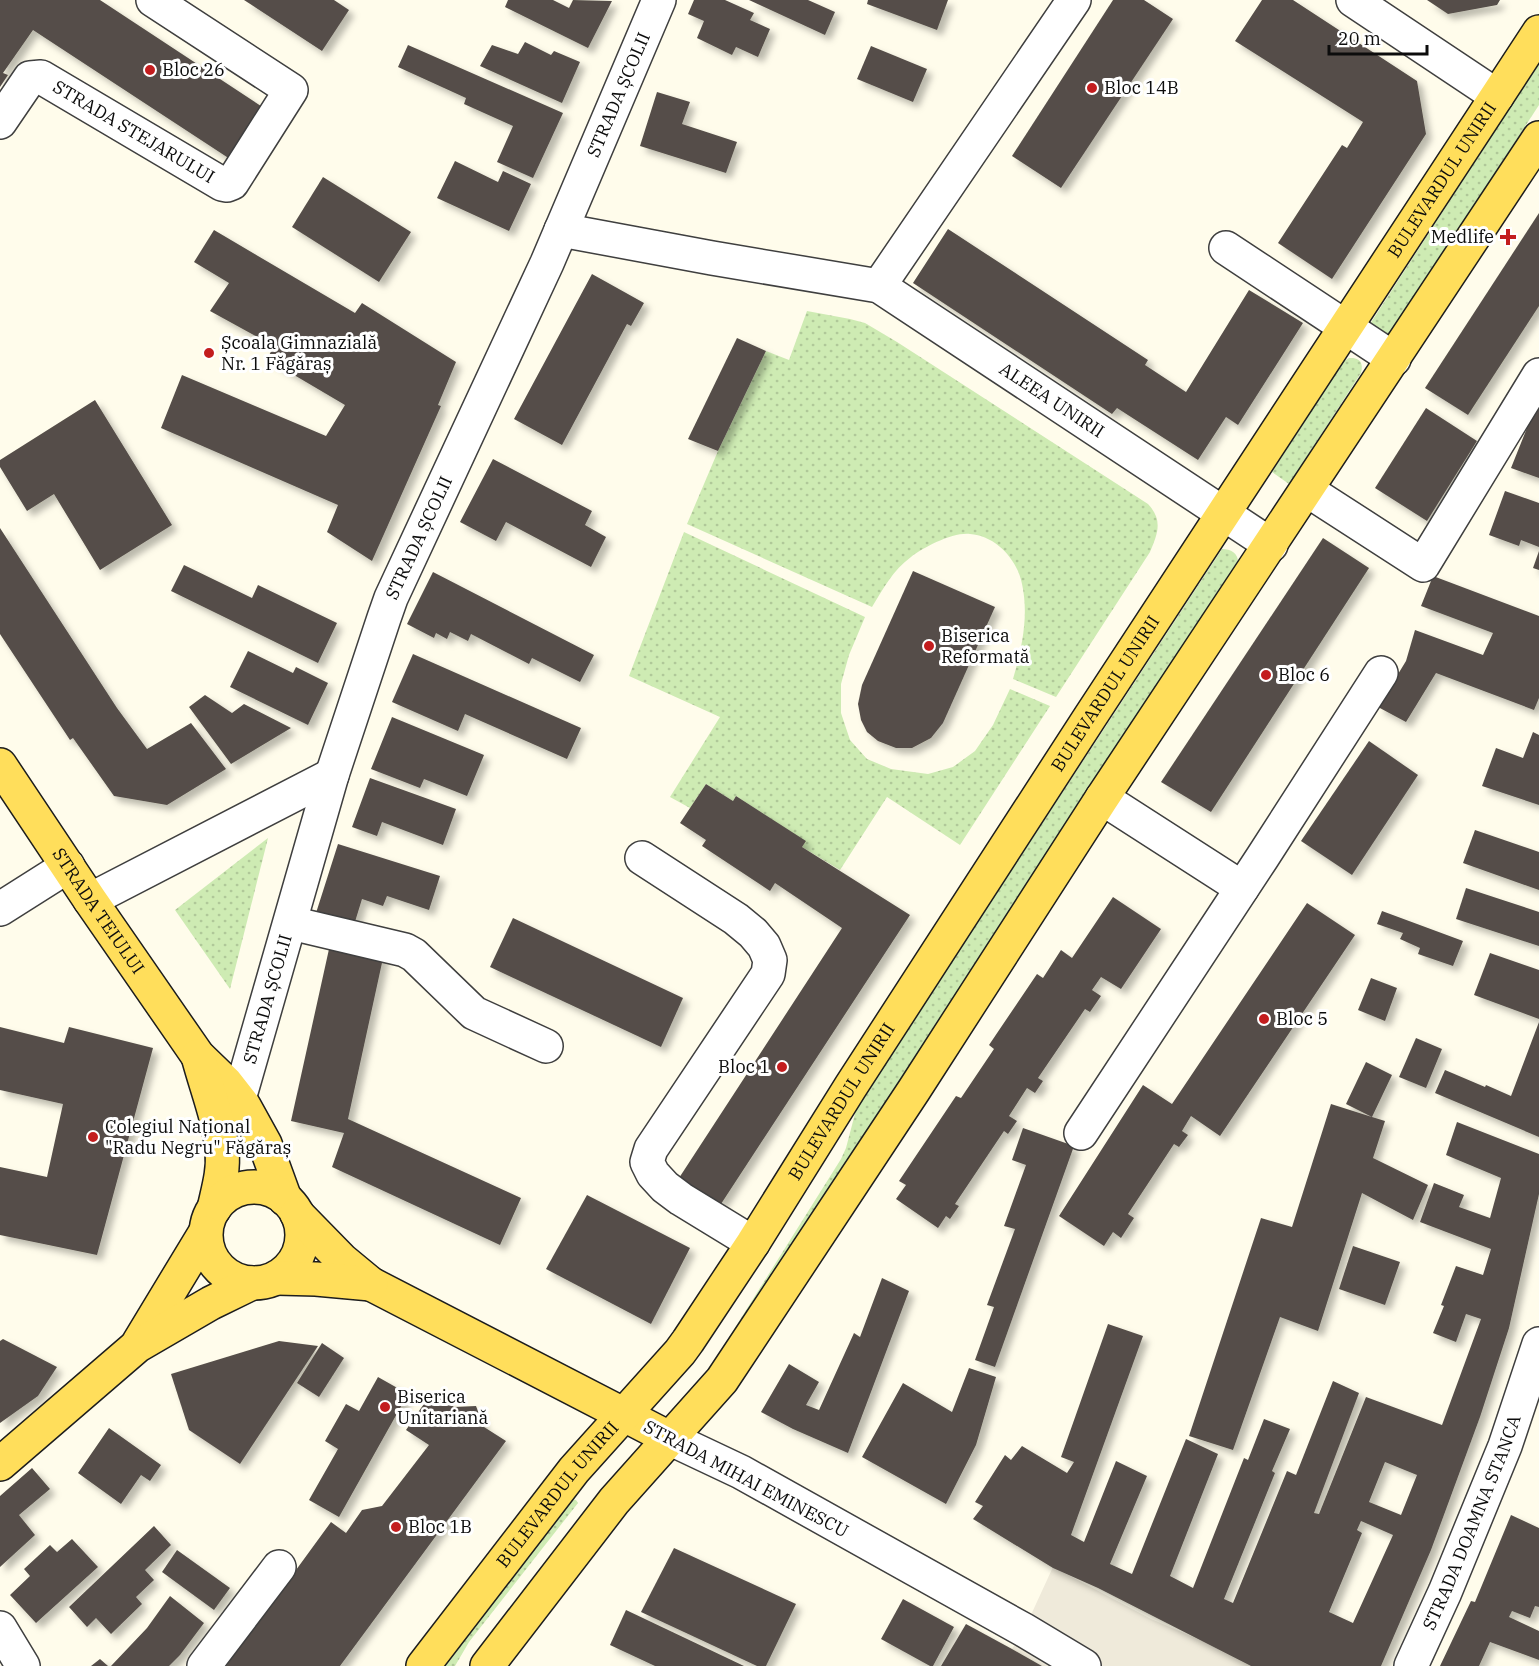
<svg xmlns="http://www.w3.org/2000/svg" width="1539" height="1666" font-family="'IBM Plex Serif',serif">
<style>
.grass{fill:url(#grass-dots)}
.plaza{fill:#efeada}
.building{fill:#554e48;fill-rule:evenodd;filter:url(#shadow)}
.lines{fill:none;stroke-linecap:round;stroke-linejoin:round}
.minor-casing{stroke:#3f3f3f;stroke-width:36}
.major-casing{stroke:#1d1d1d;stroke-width:36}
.minor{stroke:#fff;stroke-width:33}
.major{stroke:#ffde5b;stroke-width:33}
.poi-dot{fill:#c31d1e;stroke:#fff;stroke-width:2}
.labels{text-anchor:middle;stroke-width:6;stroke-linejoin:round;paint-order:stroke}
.poi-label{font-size:18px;fill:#0c0c0c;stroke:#fff;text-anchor:start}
.street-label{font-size:18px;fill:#0c0c0c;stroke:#fff}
</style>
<defs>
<pattern id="grass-dots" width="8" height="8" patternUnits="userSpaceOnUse" patternTransform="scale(1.5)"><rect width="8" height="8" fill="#ceebb3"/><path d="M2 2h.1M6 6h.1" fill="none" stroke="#b0c899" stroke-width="1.8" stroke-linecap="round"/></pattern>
<filter id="shadow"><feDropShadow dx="5.5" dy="5.5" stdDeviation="3" flood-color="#0004"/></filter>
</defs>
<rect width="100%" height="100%" fill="#fffceb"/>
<g class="grass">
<polygon points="1539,63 1539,105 1392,331 1386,335 1370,324"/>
<path d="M807,311L850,319L865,323L897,342L1148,504C1163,520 1158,533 1150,552L1056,697L1013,679C1022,648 1029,616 1022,584C1017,559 996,536 970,534C953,532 924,547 911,557C893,570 883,589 872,607L687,524L718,451L766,351L789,360Z"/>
<path d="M1349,358C1359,357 1364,362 1361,373L1289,484L1272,472L1344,361Z"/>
<polygon points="684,532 865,617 849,655 841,684 841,713 850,740 867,759 891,769 928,774 953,767 975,751 993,725 1010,689 1050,706 960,845 887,797 840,870 802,847 805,841 736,796 733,801 706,784 690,808 670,797 720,717 629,676"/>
<path d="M1222,549C1231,549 1238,553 1238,562L1004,922L851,1154L726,1352L723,1353L721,1350L841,1159L846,1148L857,1106Z"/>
<polygon points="268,838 230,989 175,910"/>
<polygon points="572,1499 576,1500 578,1503 469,1642 455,1666 443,1666"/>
</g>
<polygon class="plaza" points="1053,1567 1151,1619 1205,1642 1251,1666 1042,1666 1012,1649 1024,1630"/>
<g class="building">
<polygon points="0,0 100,0 267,110 233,161 33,30 3,73 8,75 0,87"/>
<polygon points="244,0 334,0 349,10 322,51"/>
<polygon points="508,0 553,0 569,8 573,0 612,1 588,48 505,7"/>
<polygon points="694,0 725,0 754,13 750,20 770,29 758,57 736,47 732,55 697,38 704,21 688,14"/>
<polygon points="749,0 808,0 835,12 825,35"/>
<polygon points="868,0 948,0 937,30 867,4"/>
<polygon points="1113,0 1144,0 1173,19 1061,188 1012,156"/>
<polygon points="1262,0 1293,0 1417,81 1426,134 1332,279 1278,243 1342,145 1347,148 1363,122 1235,41"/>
<polygon points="1427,0 1500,0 1497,5 1448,14"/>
<polygon points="525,42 551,55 554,51 580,62 562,103 480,66 492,45 518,54"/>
<polygon points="408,45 563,113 533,178 497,162 513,126 464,104 466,98 398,67"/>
<polygon points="871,46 927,69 913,102 857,79"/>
<polygon points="657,92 690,102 682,124 737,142 726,173 640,146"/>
<polygon points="455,161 498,182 503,171 531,184 509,231 437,198"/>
<polygon points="323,177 411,232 379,282 292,227"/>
<polygon points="1539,213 1539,306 1468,415 1425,388"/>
<polygon points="948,229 1148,360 1145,365 1186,392 1249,290 1303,323 1238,425 1226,417 1198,460 1117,408 1112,414 913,283"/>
<polygon points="214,230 355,313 362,303 456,362 438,405 441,406 372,561 327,532 338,505 161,428 182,375 326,436 345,405 267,359 274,346 210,311 229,283 194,262"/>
<polygon points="592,274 644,303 631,326 627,324 562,445 514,419"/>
<polygon points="737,338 766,351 718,451 688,439"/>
<polygon points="1539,398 1539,478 1511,468"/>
<polygon points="95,400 172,525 100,570 54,494 27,511 0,467 0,460"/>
<polygon points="1426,408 1477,441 1427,521 1375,488"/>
<polygon points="493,459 592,511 585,525 606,537 591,567 506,522 496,541 460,522"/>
<polygon points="1505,491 1539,503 1539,547 1521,540 1519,546 1489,535"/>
<polygon points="0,528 117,708 147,749 191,723 226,769 167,805 114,796 73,738 70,740 0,634"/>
<polygon points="1323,538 1369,568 1211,812 1161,782"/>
<polygon points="1539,551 1539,570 1533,568"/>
<polygon points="184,565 252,598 258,585 337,623 318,663 171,591"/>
<polygon points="913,571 995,607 943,723 931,738 912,748 896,748 878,741 867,732 861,720 858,704 862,685"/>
<polygon points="433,572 594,655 580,682 532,658 529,664 471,634 468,641 450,632 447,639 436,633 434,638 407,624"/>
<polygon points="1433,576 1539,616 1539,698 1534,710 1436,673 1406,722 1378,707 1406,661 1415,630 1483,655 1493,633 1421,606"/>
<polygon points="248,651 293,673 296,667 328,683 308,725 230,687"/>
<polygon points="413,654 581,728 567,759 465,714 458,731 392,702"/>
<polygon points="205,695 232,713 244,704 291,728 231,764 189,707"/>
<polygon points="392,717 484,755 467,796 424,779 420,788 371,769"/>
<polygon points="1533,732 1539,735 1539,805 1482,786 1496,748 1523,758"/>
<polygon points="1369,741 1418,775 1352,875 1301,841"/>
<polygon points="370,778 456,809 443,845 382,822 377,836 352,827"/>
<polygon points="706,784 733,801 736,796 806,841 802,847 910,915 721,1204 679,1178 842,928 775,883 770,891 702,846 706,840 680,823"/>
<polygon points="1475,830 1539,852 1539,890 1463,863"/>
<polygon points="338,844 440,876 429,910 387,896 383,906 362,899 354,925 316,913"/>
<polygon points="1466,888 1539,912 1539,946 1456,919"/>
<polygon points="1113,897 1161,929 1121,989 1101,977 1092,990 1101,996 1090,1012 1085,1009 1038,1078 1043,1081 1035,1093 1027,1088 1009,1116 1017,1121 1008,1134 1004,1131 955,1204 959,1206 950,1219 946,1216 938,1228 896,1199 906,1185 899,1181 956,1096 961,1098 994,1049 989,1045 1037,974 1043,978 1061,950 1072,958"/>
<polygon points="1307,903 1355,935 1220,1136 1191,1116 1182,1131 1188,1135 1179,1147 1174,1144 1128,1214 1134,1218 1121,1238 1113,1232 1104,1246 1059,1216 1143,1085 1172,1104"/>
<polygon points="1382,911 1463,941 1453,966 1418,954 1420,948 1400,939 1403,933 1377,924"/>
<polygon points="513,918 683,998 661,1047 490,967"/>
<polygon points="331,940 385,949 348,1119 521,1198 500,1245 332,1167 344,1133 291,1121"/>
<polygon points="1490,953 1539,970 1539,1019 1474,995"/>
<polygon points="1371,978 1397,988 1385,1021 1358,1010"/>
<polygon points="1539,1022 1539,1137 1435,1093 1445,1070 1485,1087 1486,1085 1511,1096"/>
<polygon points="0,1027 64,1043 69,1027 153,1048 97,1255 0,1235 0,1167 47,1177 63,1104 0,1090"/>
<polygon points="1416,1038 1442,1049 1426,1088 1399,1077"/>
<polygon points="1366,1062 1392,1075 1372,1117 1385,1121 1373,1158 1428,1185 1413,1220 1362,1193 1318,1331 1280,1317 1233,1450 1189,1436 1261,1218 1292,1227 1331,1104 1372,1117 1346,1104"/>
<path d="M1457,1122L1539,1154V1194L1509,1328L1480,1417L1431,1550L1381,1666H1251L1098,1588L1053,1568L973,1519L983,1506L975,1502L1005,1455L1011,1460L1022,1446L1067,1473L1074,1462L1061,1457L1108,1324L1143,1336L1071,1535L1084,1542L1116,1461L1147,1476L1110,1564L1132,1574L1186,1439L1218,1454L1170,1576L1193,1588L1244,1458L1248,1460L1264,1419L1290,1429L1272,1471L1275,1473L1224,1599L1233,1603L1287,1471L1296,1475L1333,1381L1359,1393L1314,1513L1319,1514L1366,1397L1442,1425L1481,1319L1466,1314L1456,1342L1433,1333L1444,1306L1441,1305L1456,1266L1483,1275L1491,1249L1420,1222L1434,1183L1464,1195L1459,1207L1490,1218L1501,1178L1446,1155ZM1385,1462L1417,1475L1401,1515L1369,1502ZM1361,1521L1393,1535L1353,1623L1329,1612L1362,1533L1357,1530Z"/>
<polygon points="1023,1128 1074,1146 995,1367 975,1360 994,1307 987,1305 1015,1229 1004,1226 1026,1165 1012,1160"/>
<polygon points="587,1195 690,1248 651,1324 546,1269"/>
<polygon points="1353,1246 1400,1262 1385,1305 1339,1289"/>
<polygon points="882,1278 909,1291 848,1453 793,1429 761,1412 789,1364 819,1382 806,1405 819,1410 854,1333 860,1337"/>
<polygon points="3,1339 57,1367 38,1396 0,1423 0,1341"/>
<polygon points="279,1341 318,1346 240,1464 189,1430 171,1374"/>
<polygon points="322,1343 344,1358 319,1397 297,1383"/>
<polygon points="969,1368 996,1377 976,1445 946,1504 862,1457 903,1383 952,1412"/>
<polygon points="378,1377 408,1394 339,1517 309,1500 338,1449 325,1441 346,1404 359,1411"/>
<polygon points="432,1392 454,1407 476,1406 484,1427 506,1441 340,1666 226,1666 331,1522 346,1533 362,1510 382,1506 429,1445 406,1430"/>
<polygon points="109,1428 161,1465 150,1481 141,1475 121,1504 78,1473"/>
<polygon points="32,1468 50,1489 19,1515 35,1535 0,1567 0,1496"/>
<polygon points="1511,1515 1539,1528 1539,1607 1535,1606 1530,1618 1512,1611 1509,1617 1539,1631 1539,1660 1490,1642 1479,1666 1440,1666 1471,1601 1475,1602"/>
<polygon points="154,1526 171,1545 145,1570 154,1580 136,1597 142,1604 111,1634 96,1618 87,1627 69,1607"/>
<polygon points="72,1539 98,1567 36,1623 10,1595 30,1576 24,1569 50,1545 57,1552"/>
<polygon points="674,1548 796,1604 766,1666 757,1666 641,1612"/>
<polygon points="177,1550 230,1588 214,1610 162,1572"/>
<polygon points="170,1596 204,1623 180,1655 169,1666 111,1666 147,1628"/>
<polygon points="903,1599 954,1627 933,1666 930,1666 881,1639"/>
<polygon points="626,1610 744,1666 655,1666 610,1645"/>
<polygon points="966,1624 1012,1649 1042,1666 941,1666"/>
<polygon points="100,1659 108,1666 91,1666"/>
</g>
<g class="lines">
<defs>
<g id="minor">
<polyline points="1353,0 1497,96"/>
<path id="s1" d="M0,122L30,78L41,77L222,184L227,185L232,183L291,90L153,0"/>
<path id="s2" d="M561,230L712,258L879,286L1271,545"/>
<polyline points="1226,248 1394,359"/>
<polyline points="879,286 1074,0"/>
<polyline points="1307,490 1423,565 1539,375"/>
<polyline points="1102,798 1242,888"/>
<polyline points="642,858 736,919 753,933 764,946 770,960 768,974 651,1149 647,1162 653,1174 665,1187 681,1199 753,1243"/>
<polyline points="90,900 332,775"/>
<polyline points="0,909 68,866"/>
<polyline points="291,923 405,950 414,955 474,1013 546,1046"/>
<path id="s3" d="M239,1099L332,775L384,618L391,598L547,263L659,0"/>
<polyline points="1081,1133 1262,858 1381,673"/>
<polyline points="669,1438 741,1472 1024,1630 1084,1666"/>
<polyline points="0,1628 23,1666"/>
<polyline points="204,1666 279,1567"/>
<path id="s4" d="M1411,1666L1445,1592L1505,1446L1539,1344"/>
</g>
<g id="major">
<path id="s5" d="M0,765L90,900L198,1056L226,1083L244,1106L265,1144L285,1199"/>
<path d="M198,1056C206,1087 220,1121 222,1152C224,1171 218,1190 214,1209"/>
<circle cx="254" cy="1235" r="48"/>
<polyline points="297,1214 342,1260 371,1284 669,1438"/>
<polyline points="277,1278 316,1279 371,1284"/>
<polyline points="139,1342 205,1233"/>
<polyline points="0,1464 137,1346 211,1303 252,1283"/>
<path id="s6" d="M423,1666L574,1470L680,1352L688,1341L753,1243L851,1086L1090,717L1539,32"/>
<polyline points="487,1666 614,1501 722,1380 914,1090 1102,798 1539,138"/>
</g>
</defs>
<use href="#minor" class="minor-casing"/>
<use href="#major" class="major-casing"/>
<use href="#minor" class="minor"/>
<use href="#major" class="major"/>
</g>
<g class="poi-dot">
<circle cx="150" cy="70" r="6"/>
<circle cx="1092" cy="88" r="6"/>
<path d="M1505 228h6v6h6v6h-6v6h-6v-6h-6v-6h6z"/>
<circle cx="209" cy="353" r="6"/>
<circle cx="929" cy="646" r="6"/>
<circle cx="1266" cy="675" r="6"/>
<circle cx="1264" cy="1019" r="6"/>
<circle cx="782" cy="1067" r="6"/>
<circle cx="93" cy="1137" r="6"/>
<circle cx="385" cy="1407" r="6"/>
<circle cx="396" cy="1527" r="6"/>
</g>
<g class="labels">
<g class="poi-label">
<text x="162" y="76">Bloc 26</text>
<text x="1104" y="94">Bloc 14B</text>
<text x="1494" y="243" text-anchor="end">Medlife</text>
<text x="221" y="349">Școala Gimnazială<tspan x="221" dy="21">Nr. 1 Făgăraș</tspan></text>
<text x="941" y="642">Biserica<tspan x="941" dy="21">Reformată</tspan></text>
<text x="1278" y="681">Bloc 6</text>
<text x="1276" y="1025">Bloc 5</text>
<text x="770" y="1073" text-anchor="end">Bloc 1</text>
<text x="105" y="1133">Colegiul Național<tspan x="105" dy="21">"Radu Negru" Făgăraș</tspan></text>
<text x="397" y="1403">Biserica<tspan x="397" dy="21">Unitariană</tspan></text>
<text x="408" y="1533">Bloc 1B</text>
</g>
<g class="street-label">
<text dy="6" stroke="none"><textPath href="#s3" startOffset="1076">STRADA ȘCOLII</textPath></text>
<text dy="6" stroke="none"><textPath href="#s1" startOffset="172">STRADA STEJARULUI</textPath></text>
<text dy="6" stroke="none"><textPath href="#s6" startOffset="1804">BULEVARDUL UNIRII</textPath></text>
<text dy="6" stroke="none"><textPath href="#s2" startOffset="530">ALEEA UNIRII</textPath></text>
<text dy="6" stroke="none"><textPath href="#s3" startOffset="590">STRADA ȘCOLII</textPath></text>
<text dy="6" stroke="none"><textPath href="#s6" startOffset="1190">BULEVARDUL UNIRII</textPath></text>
<text dy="6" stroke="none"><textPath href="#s5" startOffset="176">STRADA TEIULUI</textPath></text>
<text dy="6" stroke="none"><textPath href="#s3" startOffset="104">STRADA ȘCOLII</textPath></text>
<text dy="6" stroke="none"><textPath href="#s6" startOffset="704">BULEVARDUL UNIRII</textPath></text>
<text transform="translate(746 1479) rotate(28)" y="6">STRADA MIHAI EMINESCU</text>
<text dy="6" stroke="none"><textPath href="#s6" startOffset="218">BULEVARDUL UNIRII</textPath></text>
<text dy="6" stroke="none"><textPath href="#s4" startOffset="156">STRADA DOAMNA STANCA</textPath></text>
</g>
</g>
<path d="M1329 45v9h98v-9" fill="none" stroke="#0c0c0c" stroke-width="3"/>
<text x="1338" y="45" font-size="18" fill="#0c0c0c" stroke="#ffffff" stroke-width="4.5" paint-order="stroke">20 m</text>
</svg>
